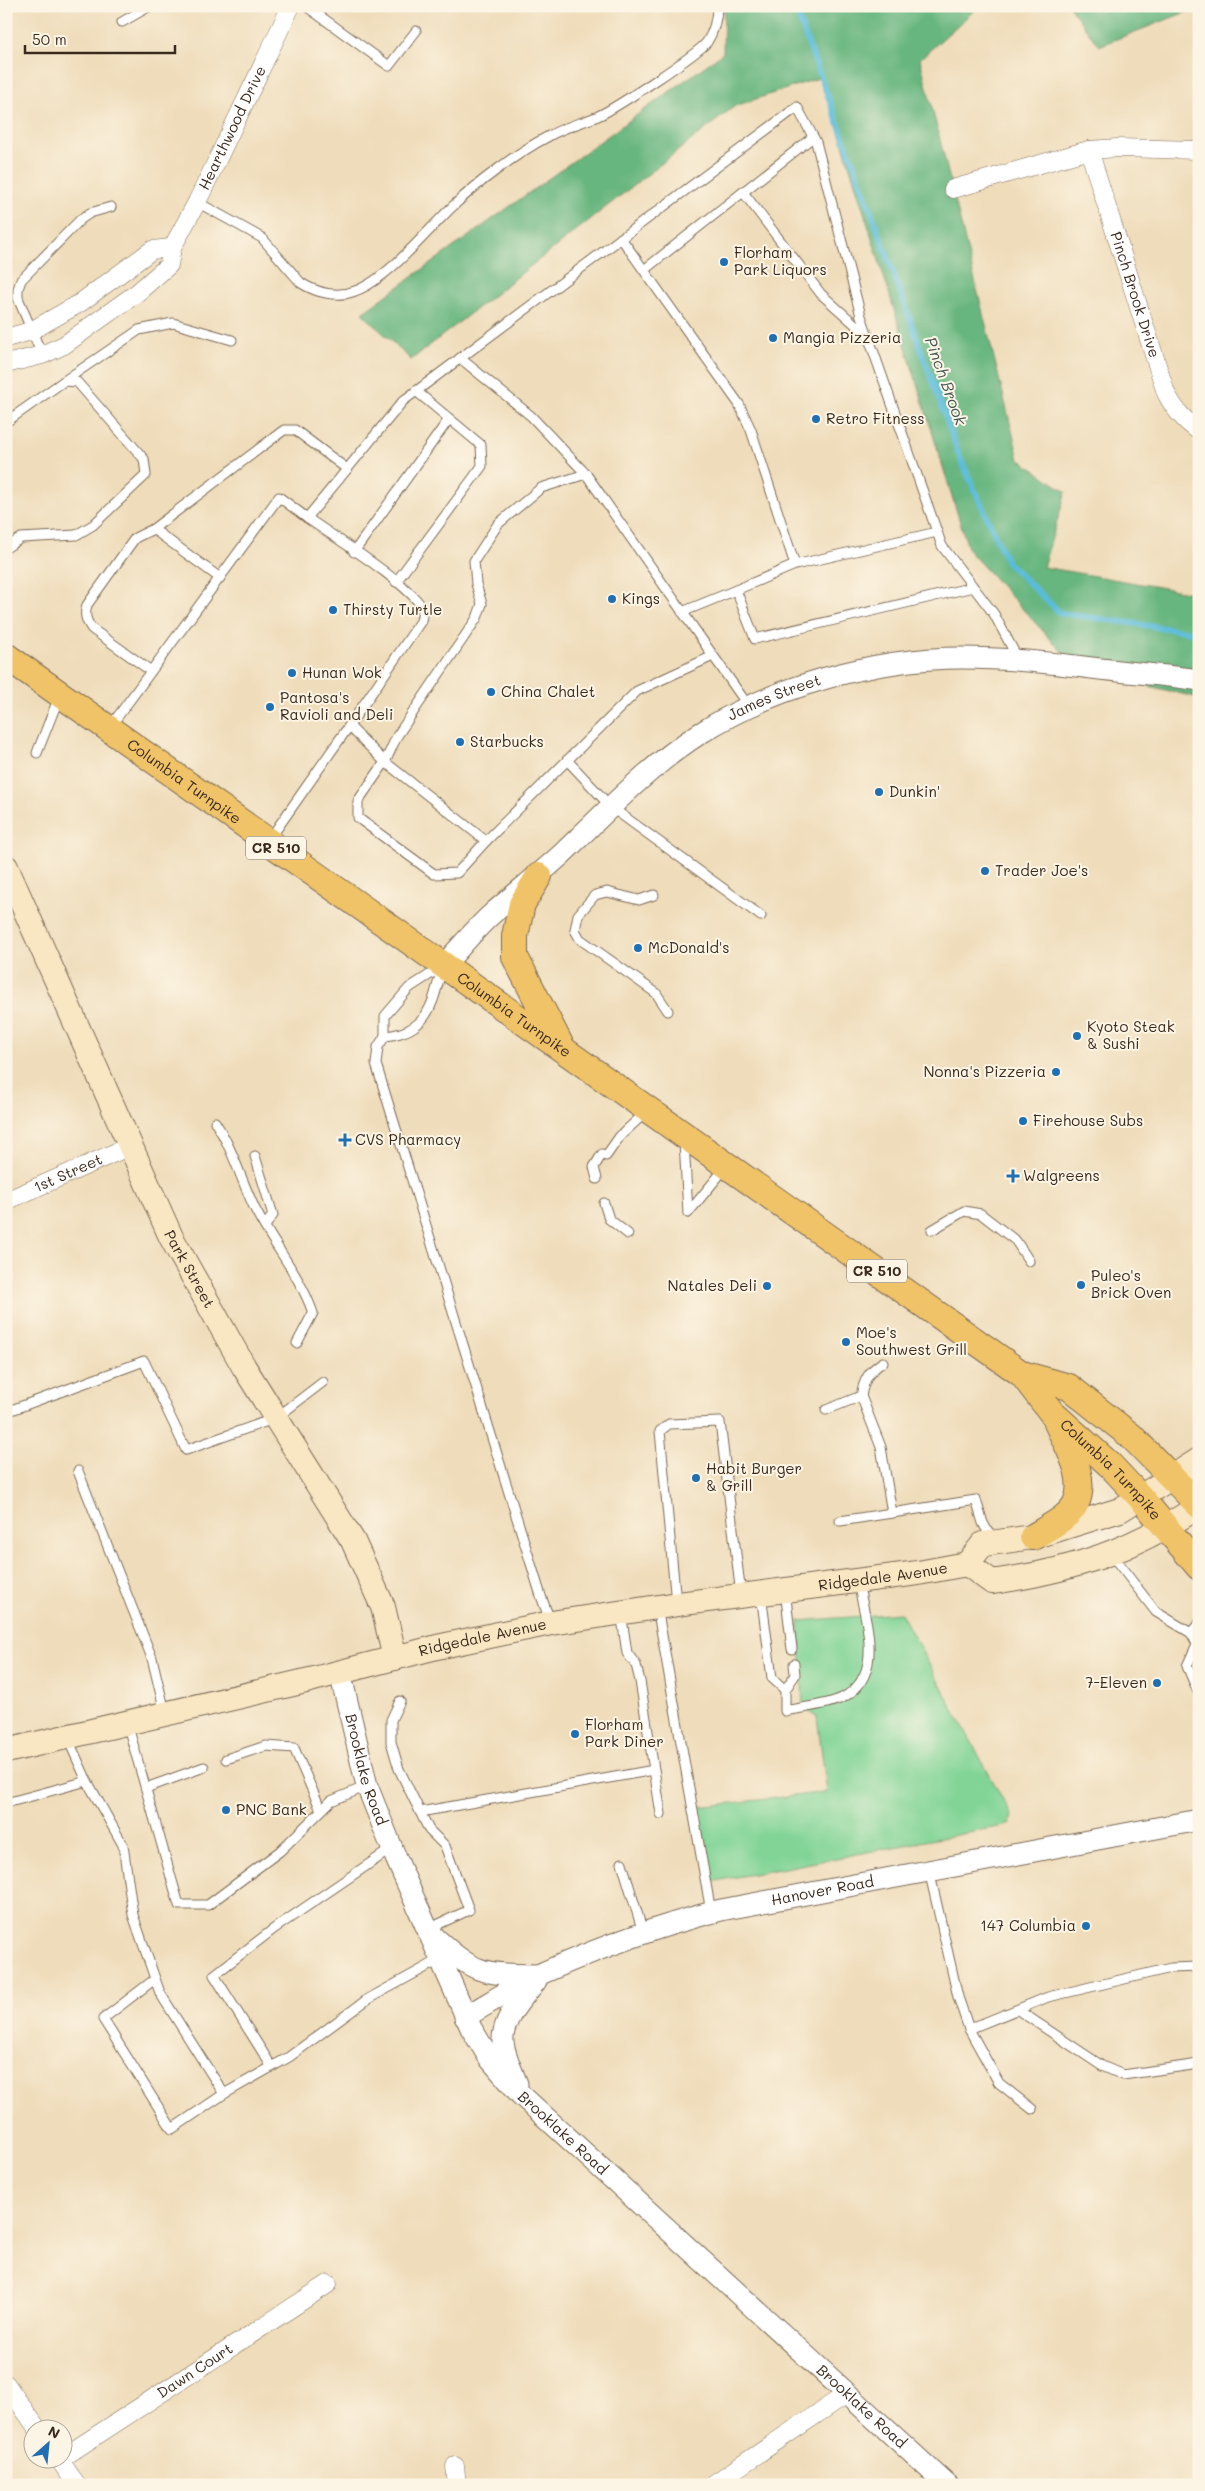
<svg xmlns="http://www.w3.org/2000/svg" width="1205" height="2491" font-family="Mali,sans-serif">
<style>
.green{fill:#81d496;stroke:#5e7f5a}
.forest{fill:#68b67f;stroke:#52704e}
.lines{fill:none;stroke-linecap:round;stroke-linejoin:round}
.stream{stroke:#5abcd9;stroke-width:6}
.service-casing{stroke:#7a6855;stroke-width:11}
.minor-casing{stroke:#7a6855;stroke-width:19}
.tertiary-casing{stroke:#7a6855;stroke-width:23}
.secondary-casing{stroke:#7a6855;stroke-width:26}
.primary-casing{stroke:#7a6855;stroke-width:28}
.service{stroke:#fff;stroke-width:9}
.minor{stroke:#fff;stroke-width:18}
.tertiary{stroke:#fff;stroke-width:21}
.secondary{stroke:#f9e7c3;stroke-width:24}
.primary{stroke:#f0c369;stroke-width:26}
.poi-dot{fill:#1f6fb2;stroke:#fcf5e5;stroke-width:2}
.labels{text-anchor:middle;stroke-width:4;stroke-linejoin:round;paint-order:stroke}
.shield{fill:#fcf5e5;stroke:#75675a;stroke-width:1}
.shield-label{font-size:14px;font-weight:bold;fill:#3b2a1e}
.street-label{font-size:15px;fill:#3b2a1e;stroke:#fcf5e5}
.poi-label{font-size:15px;fill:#3b2a1e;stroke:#fcf5e5;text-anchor:start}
.water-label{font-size:16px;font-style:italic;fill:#445656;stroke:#fcf5e5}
</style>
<rect width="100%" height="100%" fill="#fcf5e5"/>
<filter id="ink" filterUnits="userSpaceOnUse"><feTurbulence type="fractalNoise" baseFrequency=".02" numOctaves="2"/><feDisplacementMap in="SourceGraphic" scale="10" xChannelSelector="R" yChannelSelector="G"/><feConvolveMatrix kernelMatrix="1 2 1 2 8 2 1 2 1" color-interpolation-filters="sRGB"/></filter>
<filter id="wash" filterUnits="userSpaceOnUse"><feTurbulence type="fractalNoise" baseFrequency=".0096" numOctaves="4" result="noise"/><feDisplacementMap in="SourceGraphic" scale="20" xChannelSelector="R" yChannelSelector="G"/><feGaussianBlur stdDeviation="1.12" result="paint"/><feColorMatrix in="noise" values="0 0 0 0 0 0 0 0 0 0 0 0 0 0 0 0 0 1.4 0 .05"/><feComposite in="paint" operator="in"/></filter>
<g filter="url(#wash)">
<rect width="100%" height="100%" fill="#efdcba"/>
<polygon class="green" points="901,1613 1012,1816 1009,1825 711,1882 698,1807 827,1792 817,1717 803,1707 799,1621"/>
<g class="forest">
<polygon points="724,6 979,6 920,59 1019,459 1066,492 1043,567 1199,594 1199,698 1078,669 969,551 822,77 735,106 411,360 362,313 723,53"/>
<polygon points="1069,6 1199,6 1199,7 1099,46"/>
</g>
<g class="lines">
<polyline class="stream" points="794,6 867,200 959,455 1007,562 1060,613 1199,633"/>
</g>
</g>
<g filter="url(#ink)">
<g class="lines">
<defs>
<g id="service">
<polyline points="306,6 389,66 416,31"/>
<polyline points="122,22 150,6"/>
<polyline points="743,192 821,294 867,335"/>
<path d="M197,202L262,238L301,283C317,293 337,298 355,291C387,280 427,231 451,208C476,184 518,152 549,136C564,127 582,123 598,116C614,109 698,54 707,42C714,31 717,19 717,6"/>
<polyline points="621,238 739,404 751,430 795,565"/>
<polyline points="644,270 813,137"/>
<polyline points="42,355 18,298 18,289 21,280 81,219 90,213 111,207"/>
<polyline points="460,358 531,416 586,474 749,707"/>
<polyline points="64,381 139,330 173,323 232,340"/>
<polyline points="6,422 64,381 77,382 144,459 146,475 93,525 76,535 21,538 6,548"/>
<path d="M307,518C331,535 415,587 423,610L421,621L349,726"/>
<polyline points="937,532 795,565 736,590 755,639 973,587"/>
<polyline points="354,552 449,419"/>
<polyline points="220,578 153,529 284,430 295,430 347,469"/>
<polyline points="396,582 482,466 481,445 416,391"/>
<polyline points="682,612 736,590"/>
<path d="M151,671L92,629C86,621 84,615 87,605L135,538L153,529"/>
<polyline points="110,727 279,497 307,518 403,401 797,107 816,142 861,316 942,546 994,614 1018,659"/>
<polyline points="37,753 59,697"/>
<polyline points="567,760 611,807 761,916"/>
<polyline points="269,840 349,726 385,762 486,841 637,691 713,656"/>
<polyline points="486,841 457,873 434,874 358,818 358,801 385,762 397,736 477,618 482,604 476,584 474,561 498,524 541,488 586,474"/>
<polyline points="654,895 639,900 607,892 595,895 578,915 575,930 580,939 656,993 668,1011"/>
<polyline points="440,968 409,988 385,1016 385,1036 378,1047 376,1064 541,1596 551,1623"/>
<path d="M385,1036C429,1032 433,1003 442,967"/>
<path d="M215,1122C233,1149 241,1180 255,1209C273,1245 300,1275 313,1313L297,1343"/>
<polyline points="684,1141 688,1213"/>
<polyline points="255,1156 273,1215 265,1226"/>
<polyline points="606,1156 620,1136 646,1112"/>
<polyline points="597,1179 594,1167 602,1154"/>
<polyline points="604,1203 609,1219 628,1234"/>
<polyline points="688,1213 726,1167"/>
<polyline points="932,1230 964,1211 981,1214 1016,1241 1029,1261"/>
<polyline points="861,1396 881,1447 892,1513"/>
<path d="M826,1410L861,1396C864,1379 869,1371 883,1362"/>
<polyline points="6,1412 144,1361 186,1450 276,1418 323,1382"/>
<polyline points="78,1471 152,1658 165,1712"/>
<polyline points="840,1521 976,1500 983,1523 993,1541"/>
<polyline points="1111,1554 1156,1612 1191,1633 1199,1647"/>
<polyline points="785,1590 792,1649"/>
<polyline points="761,1594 772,1678 785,1690"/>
<polyline points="676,1603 660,1431 669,1424 720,1422 741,1595"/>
<polyline points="657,1607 711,1912"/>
<polyline points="621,1612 627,1653 636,1665 640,1681 661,1814"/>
<polyline points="1191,1633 1199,1623"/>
<polyline points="1197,1644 1187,1666 1199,1694"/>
<path d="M794,1664L795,1675L785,1690V1711C803,1707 825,1706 842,1698C886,1676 865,1620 858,1582"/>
<polyline points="400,1701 391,1720 391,1742 399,1769 429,1830 445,1846 469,1910 426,1930"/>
<polyline points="127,1723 179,1905 208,1905 280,1851 331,1801 367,1786"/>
<polyline points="67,1737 87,1781 123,1845 133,1915 160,1993 224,2094 289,2057 368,1999 439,1960"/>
<polyline points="226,1759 266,1746 294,1748 321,1810"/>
<polyline points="146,1788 204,1767"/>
<polyline points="6,1803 87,1781"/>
<polyline points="420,1812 654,1770"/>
<polyline points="622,1863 643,1932"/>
<polyline points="929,1870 958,1997 969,2029 999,2083 1032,2109"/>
<polyline points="155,1979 103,2019 172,2129 224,2094"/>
<polyline points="1018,2010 1102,2066 1123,2075 1199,2064"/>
<polyline points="969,2029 1048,1997 1171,1968 1199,1967"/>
<polyline points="272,2067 214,1975 275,1928 391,1849"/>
</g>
<g id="minor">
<path id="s1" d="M1089,150L1166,393C1174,409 1184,421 1199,431"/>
<polyline points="953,189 1089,150 1118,148 1199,150"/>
<polyline points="6,338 31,331 80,303 152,250 172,248"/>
<path id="s2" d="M6,364L42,355L64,345L138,292L169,265L172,248L197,202L291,6"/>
<path id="s3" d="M6,1201L130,1146"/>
<polyline points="6,2384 37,2428"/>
<polyline points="58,2458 77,2485"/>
<path id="s4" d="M62,2458L328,2284"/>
<polyline points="455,2466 457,2485"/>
<polyline points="712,2485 848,2393"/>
</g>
<g id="tertiary">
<path id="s5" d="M443,966C459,949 475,929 493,913C516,893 540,874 562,854C606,812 648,767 699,734C772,687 874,658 962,658C1008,658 1054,663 1100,669C1133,673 1166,675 1199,680"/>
<path id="s6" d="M340,1672L367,1786L396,1858L471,2028L490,2059L520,2094L947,2485"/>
<path d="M431,1934C475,1974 479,1974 538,1975"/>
<path id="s7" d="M465,2017C489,2003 514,1987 538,1975C598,1948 658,1926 721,1910L1199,1820"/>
<path d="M517,2084C512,2071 505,2056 503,2043C501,2020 522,1998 536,1981"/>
</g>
<g id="secondary">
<path id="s8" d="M6,867L171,1237L244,1367L353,1541L383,1607L395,1658"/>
<path d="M967,1564L992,1582C1071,1571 1132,1551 1199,1506"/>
<path id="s9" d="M6,1751L310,1680L437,1647L551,1623L685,1603L918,1573L967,1564L983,1544L1033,1537L1120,1510L1199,1460"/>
</g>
<g id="primary">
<path id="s10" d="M6,656L1022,1374L1052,1413L1110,1465L1141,1498L1199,1567"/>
<polyline points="539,876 522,904 515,936 515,957 562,1048"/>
<polyline points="1022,1374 1069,1387 1131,1436 1199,1505"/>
<path d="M1033,1537C1047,1528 1069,1518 1076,1503C1088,1477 1067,1446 1057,1423"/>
</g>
</defs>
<use href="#service" class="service-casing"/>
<use href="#minor" class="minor-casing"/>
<use href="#tertiary" class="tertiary-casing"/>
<use href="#secondary" class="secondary-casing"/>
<use href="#primary" class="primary-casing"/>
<use href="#service" class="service"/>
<use href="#minor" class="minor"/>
<use href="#tertiary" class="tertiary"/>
<use href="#secondary" class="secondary"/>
<use href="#primary" class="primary"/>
</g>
</g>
<g class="poi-dot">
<circle cx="724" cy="262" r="5"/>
<circle cx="773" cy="338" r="5"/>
<circle cx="816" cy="419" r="5"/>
<circle cx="612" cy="599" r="5"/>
<circle cx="333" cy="610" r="5"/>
<circle cx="292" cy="673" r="5"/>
<circle cx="491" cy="692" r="5"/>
<circle cx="270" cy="707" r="5"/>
<circle cx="460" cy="742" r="5"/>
<circle cx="879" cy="792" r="5"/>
<circle cx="985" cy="871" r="5"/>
<circle cx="638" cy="948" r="5"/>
<circle cx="1077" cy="1036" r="5"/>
<circle cx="1056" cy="1072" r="5"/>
<circle cx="1023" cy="1121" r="5"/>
<path d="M342.5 1132.5h5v5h5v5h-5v5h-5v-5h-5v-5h5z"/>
<path d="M1010.5 1168.5h5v5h5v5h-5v5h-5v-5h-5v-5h5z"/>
<circle cx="1081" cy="1285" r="5"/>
<circle cx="767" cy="1286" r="5"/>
<circle cx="846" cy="1342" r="5"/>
<circle cx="696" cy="1478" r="5"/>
<circle cx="1157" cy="1683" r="5"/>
<circle cx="575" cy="1734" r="5"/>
<circle cx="226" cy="1810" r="5"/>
<circle cx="1086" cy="1926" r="5"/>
</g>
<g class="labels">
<g class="shield">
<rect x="246" y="836.5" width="60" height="23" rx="4"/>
<rect x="847" y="1259.5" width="60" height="23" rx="4"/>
</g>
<g class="shield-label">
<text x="276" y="853">CR 510</text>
<text x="877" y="1276">CR 510</text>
</g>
<g class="street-label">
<text dy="5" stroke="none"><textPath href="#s2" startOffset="345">Hearthwood Drive</textPath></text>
<text dy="5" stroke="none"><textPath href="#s1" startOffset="152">Pinch Brook Drive</textPath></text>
<text dy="5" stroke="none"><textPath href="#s5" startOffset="430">James Street</textPath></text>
<text dy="5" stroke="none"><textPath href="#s10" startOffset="218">Columbia Turnpike</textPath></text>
<text dy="5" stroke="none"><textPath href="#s10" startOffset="622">Columbia Turnpike</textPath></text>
<text dy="5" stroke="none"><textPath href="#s3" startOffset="68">1st Street</textPath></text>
<text dy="5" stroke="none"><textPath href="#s8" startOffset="442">Park Street</textPath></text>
<text dy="5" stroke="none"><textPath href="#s10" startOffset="1375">Columbia Turnpike</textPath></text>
<text dy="5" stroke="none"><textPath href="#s9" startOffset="895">Ridgedale Avenue</textPath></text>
<text dy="5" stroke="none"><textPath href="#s9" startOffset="490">Ridgedale Avenue</textPath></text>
<text dy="5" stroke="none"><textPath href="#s6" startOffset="101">Brooklake Road</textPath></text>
<text dy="5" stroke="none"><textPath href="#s7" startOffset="382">Hanover Road</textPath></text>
<text dy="5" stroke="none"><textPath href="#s6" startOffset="521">Brooklake Road</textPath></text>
<text dy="5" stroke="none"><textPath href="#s4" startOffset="159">Dawn Court</textPath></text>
<text dy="5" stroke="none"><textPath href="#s6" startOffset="926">Brooklake Road</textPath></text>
</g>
<g class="poi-label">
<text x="734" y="258">Florham<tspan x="734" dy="17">Park Liquors</tspan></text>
<text x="783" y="343">Mangia Pizzeria</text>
<text x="826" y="424">Retro Fitness</text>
<text x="622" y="604">Kings</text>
<text x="343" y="615">Thirsty Turtle</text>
<text x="302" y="678">Hunan Wok</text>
<text x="501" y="697">China Chalet</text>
<text x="280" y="703">Pantosa's<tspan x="280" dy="17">Ravioli and Deli</tspan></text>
<text x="470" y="747">Starbucks</text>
<text x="889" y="797">Dunkin'</text>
<text x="995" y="876">Trader Joe's</text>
<text x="648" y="953">McDonald's</text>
<text x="1087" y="1032">Kyoto Steak<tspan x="1087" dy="17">&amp; Sushi</tspan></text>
<text x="1046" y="1077" text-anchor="end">Nonna's Pizzeria</text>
<text x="1033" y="1126">Firehouse Subs</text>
<text x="355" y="1145">CVS Pharmacy</text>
<text x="1023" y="1181">Walgreens</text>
<text x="1091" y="1281">Puleo's<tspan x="1091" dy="17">Brick Oven</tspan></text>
<text x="757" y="1291" text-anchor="end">Natales Deli</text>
<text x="856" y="1338">Moe's<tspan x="856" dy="17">Southwest Grill</tspan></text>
<text x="706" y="1474">Habit Burger<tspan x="706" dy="17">&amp; Grill</tspan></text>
<text x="1147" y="1688" text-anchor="end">7-Eleven</text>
<text x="585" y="1730">Florham<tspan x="585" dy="17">Park Diner</tspan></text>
<text x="236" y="1815">PNC Bank</text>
<text x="1076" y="1931" text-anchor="end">147 Columbia</text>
</g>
<g class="water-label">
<text transform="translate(946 381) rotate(70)" y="6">Pinch Brook</text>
</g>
</g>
<rect width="1205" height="2491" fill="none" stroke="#fcf5e5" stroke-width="25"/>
<g transform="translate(48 2444) rotate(27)"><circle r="24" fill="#fcf5e5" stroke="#afa495"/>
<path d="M0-4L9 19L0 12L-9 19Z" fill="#1f6fb2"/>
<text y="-8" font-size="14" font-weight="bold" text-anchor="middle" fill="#3b2a1e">N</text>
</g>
<path d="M25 45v8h150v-8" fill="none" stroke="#3b2a1e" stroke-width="2.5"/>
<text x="32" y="45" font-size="15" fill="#3b2a1e" stroke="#fcf5e5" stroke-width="4" paint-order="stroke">50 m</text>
</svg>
